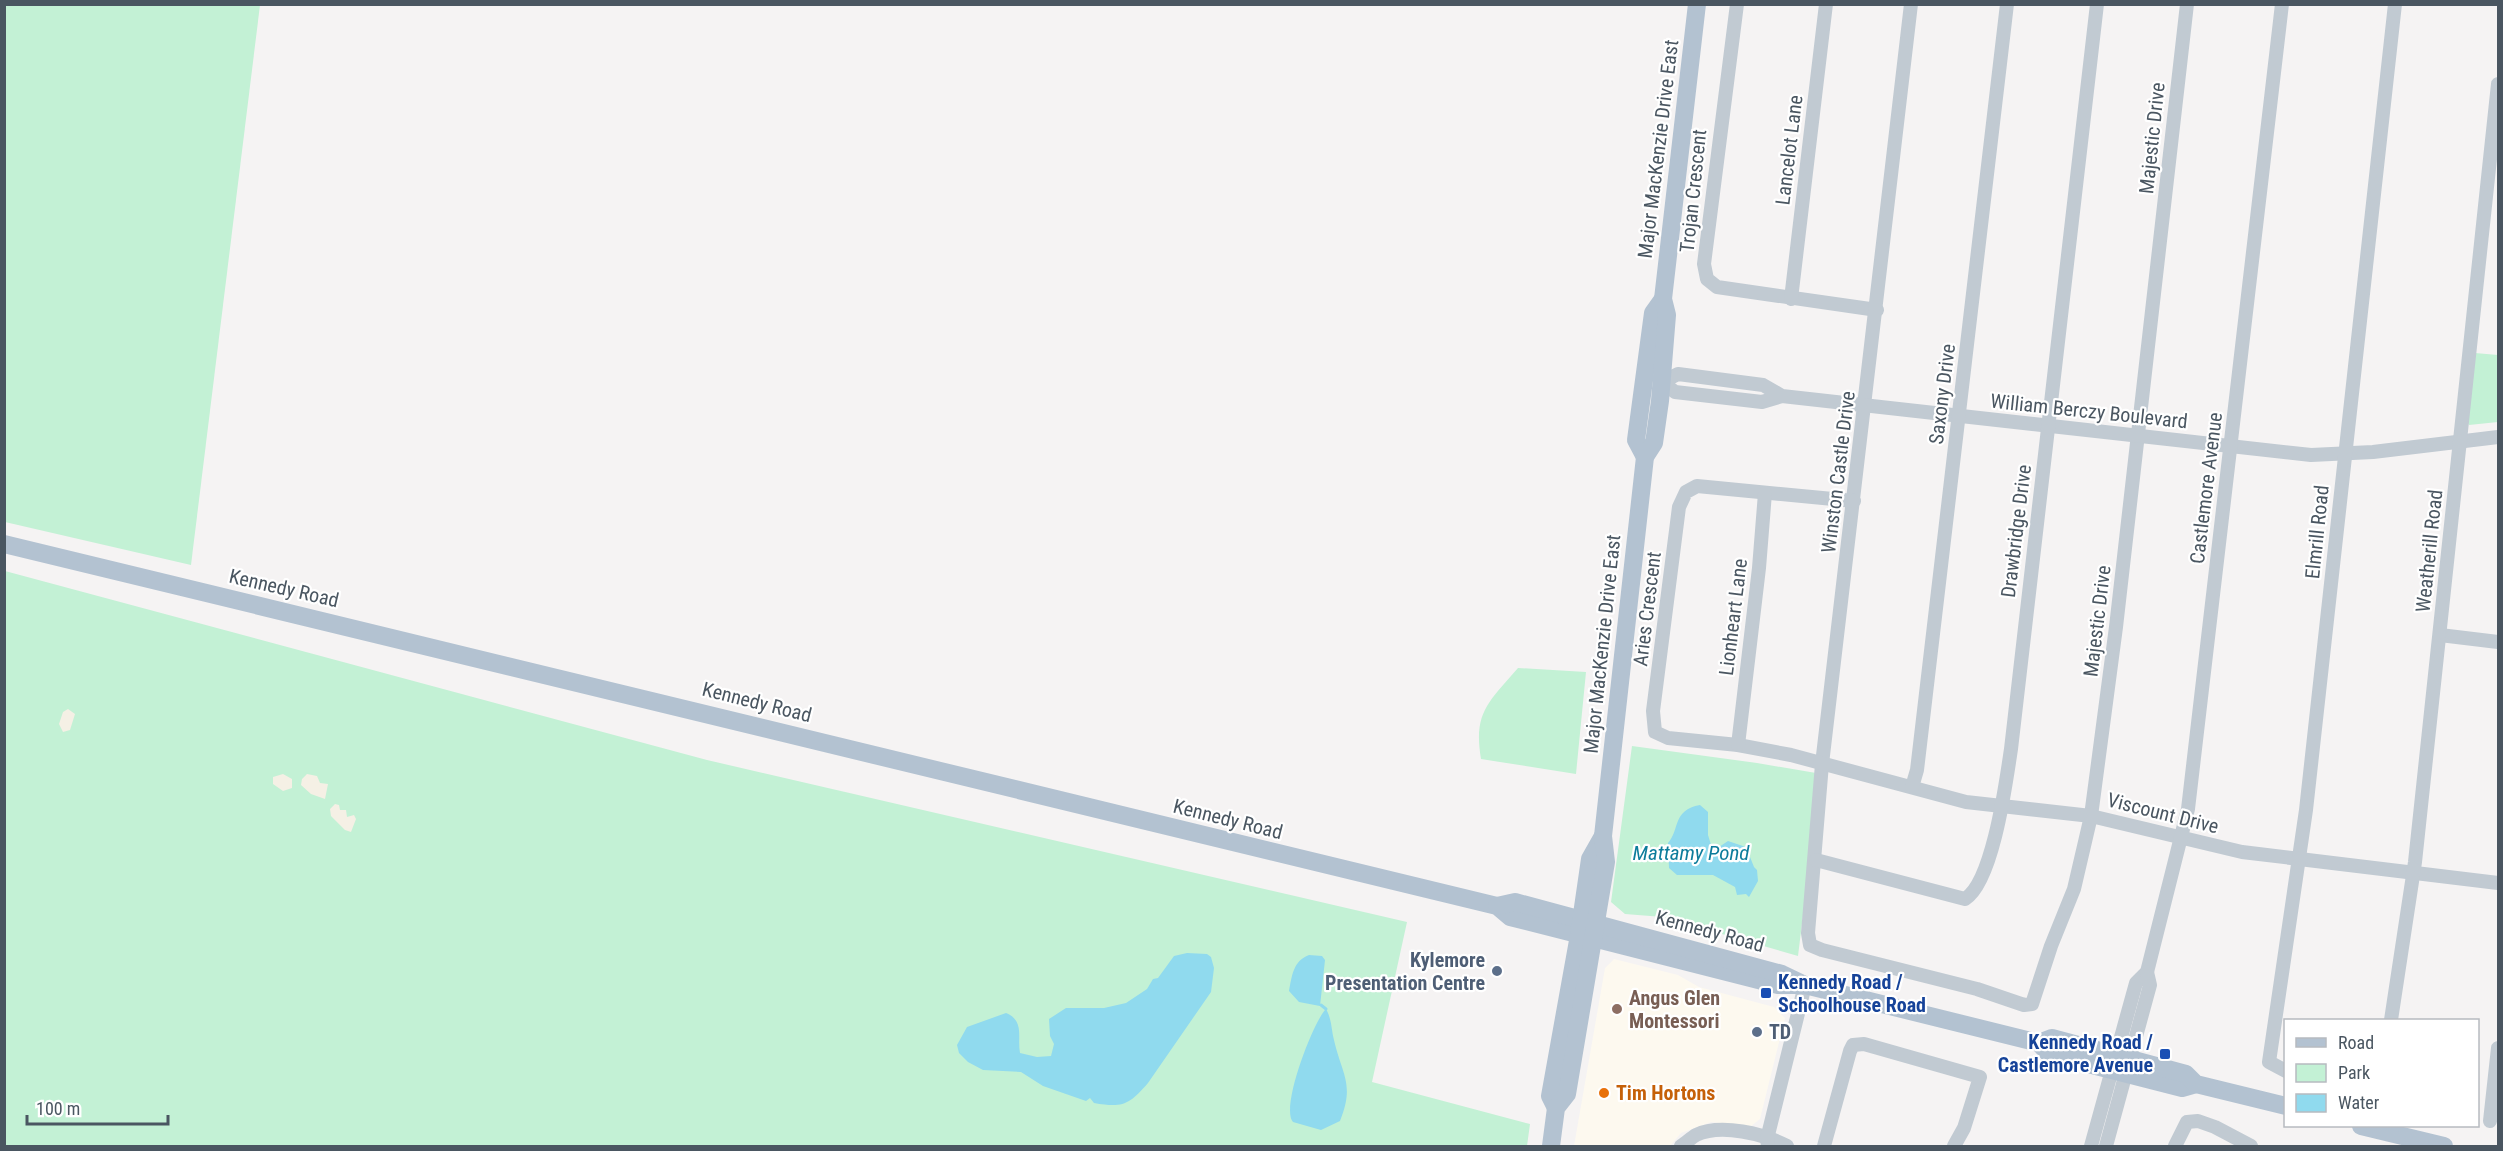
<svg xmlns="http://www.w3.org/2000/svg" width="2503" height="1151" font-family="'Roboto Condensed',sans-serif">
<style>
.commercial{fill:#fdf9ef}
.green{fill:#c3f1d5}
.sand{fill:#f5f0e5}
.water{fill:#90daee}
.lines{fill:none;stroke-linecap:round;stroke-linejoin:round}
.stream{stroke:#90daee;stroke-width:3}
.minor{stroke:#c1cad2;stroke-width:14}
.major{stroke:#b3c2d1;stroke-width:18}
.service-dot{fill:#5c6f8a;stroke:#fff;stroke-width:2}
.transit-dot{fill:#1a4fb4;stroke:#fff;stroke-width:2}
.education-dot{fill:#8d6e63;stroke:#fff;stroke-width:2}
.food-dot{fill:#e8710a;stroke:#fff;stroke-width:2}
.labels{text-anchor:middle;stroke-width:4.5;stroke-linejoin:round;paint-order:stroke}
.street-label{font-size:20px;fill:#4a5661;stroke:#fff}
.service-label{font-size:20px;font-weight:bold;fill:#4e5e75;stroke:#fff;text-anchor:end}
.transit-label{font-size:20px;font-weight:bold;fill:#164399;stroke:#fff;text-anchor:start}
.education-label{font-size:20px;font-weight:bold;fill:#785e54;stroke:#fff;text-anchor:start}
.food-label{font-size:20px;font-weight:bold;fill:#c56008;stroke:#fff;text-anchor:start}
.water-label{font-size:21px;font-style:italic;fill:#0c7c9b;stroke:#fff}
</style>
<rect width="100%" height="100%" fill="#f5f3f3"/>
<polygon class="commercial" points="1614,959 1678,975 1699,987 1774,1007 1785,1018 1760,1119 1750,1127 1711,1122 1681,1133 1670,1146 1574,1146 1605,968"/>
<g class="green">
<polygon points="5,4 260,5 191,565 5,522"/>
<polygon points="2475,353 2498,355 2498,422 2469,425 2468,423"/>
<polygon points="5,571 707,760 1407,922 1372,1082 1530,1124 1527,1146 5,1146"/>
<path d="M1518,668L1586,672L1576,774L1481,759C1473,712 1489,702 1518,668Z"/>
<polygon points="1632,746 1757,763 1816,773 1810,858 1798,956 1663,917 1625,914 1611,902"/>
</g>
<g class="sand">
<polygon points="68,709 75,714 70,730 63,732 59,724 63,712"/>
<polygon points="283,774 292,779 292,788 283,791 273,784 273,777"/>
<polygon points="307,774 317,776 320,783 328,784 325,799 311,794 301,785 302,779"/>
<polygon points="335,804 339,805 340,810 346,810 347,817 354,815 356,819 351,832 345,830 331,816 330,809"/>
</g>
<g class="water">
<path d="M1700,805L1708,812V835L1712,848L1716,849L1728,841L1746,847L1754,867L1757,870L1758,881L1749,897L1746,894L1737,895L1735,887L1713,875H1677L1669,868L1668,843C1680,830 1672,810 1700,805Z"/>
<path d="M1187,953L1207,954L1211,957L1214,968L1211,992L1148,1083C1129,1105 1123,1108 1094,1103L1090,1098L1086,1101L1043,1086L1021,1072L983,1070L968,1062L959,1053L957,1045L967,1027L1006,1013C1025,1021 1017,1037 1020,1053L1037,1057L1051,1056L1054,1044L1050,1036L1049,1019L1066,1008H1104L1126,1003L1147,989L1153,979L1158,978L1174,956Z"/>
<path d="M1309,955L1322,956L1325,960L1320,1006L1299,1002L1289,991C1292,976 1293,961 1309,955Z"/>
<path d="M1326,1009C1332,1020 1331,1028 1334,1040C1342,1075 1355,1084 1340,1121L1321,1130L1293,1122C1280,1108 1313,1022 1326,1009Z"/>
</g>
<g class="lines">
<polyline class="stream" points="1321,1005 1326,1009"/>
<g class="minor">
<polyline points="1737,4 1704,264 1707,279 1717,287 1877,310"/>
<polyline points="1911,4 1822,764 1808,933 1810,945 1822,950 1977,989 2024,1005 2032,1004 2051,946 2074,889 2091,816 2116,627 2187,4"/>
<polyline points="1791,299 1826,4"/>
<polyline points="1782,396 1762,402 1675,392 1662,382 1678,374 1763,385 1782,396 2311,455 2373,452 2498,437"/>
<polyline points="1854,501 1697,486 1686,492 1679,507 1653,711 1655,732 1668,738 1738,745 1791,755 1966,802 2091,816 2242,852 2498,883"/>
<polyline points="2440,635 2498,642"/>
<polyline points="1738,745 1759,568 1765,493"/>
<polyline points="1912,787 1917,770 2007,4"/>
<path d="M1816,860L1965,899C1993,882 2006,782 2011,749L2097,4"/>
<polyline points="2391,1020 2415,862 2498,84"/>
<polyline points="2286,1071 2269,1062 2306,810 2395,4"/>
<polyline points="2490,1121 2498,1048"/>
<path d="M1681,1146C1686,1143 1691,1138 1696,1135C1721,1123 1764,1134 1787,1146"/>
<polyline points="1768,1146 1767,1139 1805,985"/>
<polyline points="1824,1146 1850,1051 1853,1045 1864,1044 1980,1077 1964,1128 1954,1146"/>
<polyline points="2091,1146 2136,983 2147,972 2188,809 2282,4"/>
<polyline points="2106,1146 2150,985 2147,972"/>
<polyline points="2175,1146 2187,1122 2198,1121 2215,1127 2251,1146"/>
</g>
<g class="major">
<polyline points="1645,457 1636,440 1653,313 1663,299"/>
<polyline points="4,544 1497,906 1510,917 1778,985 1805,985"/>
<polyline points="1497,906 1515,902 1782,974 1805,985 2039,1043 2049,1054 2182,1088 2196,1084"/>
<polyline points="2039,1043 2052,1038 2186,1074 2196,1084 2286,1106"/>
<polyline points="1556,1108 1550,1096 1579,935 1590,859 1603,836"/>
<polyline points="2361,1126 2444,1146"/>
<polyline points="1551,1146 1556,1108 1567,1094 1606,862 1603,836 1645,457 1654,443 1660,401 1667,315 1663,299 1697,4"/>
</g>
</g>
<g class="service-dot">
<circle cx="1497" cy="971" r="6"/>
<circle cx="1757" cy="1032" r="6"/>
</g>
<g class="transit-dot">
<rect x="1760" y="987" width="12" height="12" rx="3"/>
<rect x="2159" y="1048" width="12" height="12" rx="3"/>
</g>
<circle class="education-dot" cx="1617" cy="1009" r="6"/>
<circle class="food-dot" cx="1604" cy="1093" r="6"/>
<g class="labels">
<g class="street-label">
<text transform="translate(2152 138) rotate(-84)" y="7">Majestic Drive</text>
<text transform="translate(1658 149) rotate(-83)" y="7">Major MacKenzie Drive East</text>
<text transform="translate(1789 150) rotate(-83)" y="7">Lancelot Lane</text>
<text transform="translate(1693 191) rotate(-84)" y="7">Trojan Crescent</text>
<text transform="translate(1942 394) rotate(-83)" y="7">Saxony Drive</text>
<text transform="translate(2089 411) rotate(6)" y="7">William Berczy Boulevard</text>
<text transform="translate(1838 472) rotate(-83)" y="7">Winston Castle Drive</text>
<text transform="translate(2206 488) rotate(-83)" y="7">Castlemore Avenue</text>
<text transform="translate(2016 531) rotate(-83)" y="7">Drawbridge Drive</text>
<text transform="translate(2317 532) rotate(-84)" y="7">Elmrill Road</text>
<text transform="translate(2429 551) rotate(-84)" y="7">Weatherill Road</text>
<text transform="translate(284 588) rotate(13)" y="7">Kennedy Road</text>
<text transform="translate(1647 609) rotate(-83)" y="7">Aries Crescent</text>
<text transform="translate(1733 617) rotate(-83)" y="7">Lionheart Lane</text>
<text transform="translate(2097 621) rotate(-83)" y="7">Majestic Drive</text>
<text transform="translate(1602 644) rotate(-84)" y="7">Major MacKenzie Drive East</text>
<text transform="translate(757 702) rotate(14)" y="7">Kennedy Road</text>
<text transform="translate(2163 813) rotate(14)" y="7">Viscount Drive</text>
<text transform="translate(1228 819) rotate(14)" y="7">Kennedy Road</text>
<text transform="translate(1710 931) rotate(15)" y="7">Kennedy Road</text>
</g>
<g class="service-label">
<text x="1485" y="967">Kylemore<tspan x="1485" dy="23">Presentation Centre</tspan></text>
<text x="1769" y="1039" text-anchor="start">TD</text>
</g>
<g class="transit-label">
<text x="1778" y="989">Kennedy Road /<tspan x="1778" dy="23">Schoolhouse Road</tspan></text>
<text x="2153" y="1049" text-anchor="end">Kennedy Road /<tspan x="2153" dy="23">Castlemore Avenue</tspan></text>
</g>
<g class="education-label">
<text x="1629" y="1005">Angus Glen<tspan x="1629" dy="23">Montessori</tspan></text>
</g>
<g class="food-label">
<text x="1616" y="1100">Tim Hortons</text>
</g>
<g class="water-label">
<text x="1691" y="860">Mattamy Pond</text>
</g>
</g>
<rect width="2503" height="1151" fill="none" stroke="#4a5661" stroke-width="12"/>
<rect x="2284" y="1019" width="195" height="108" fill="#ffffff" stroke="#b7bbc0" stroke-width="1.5"/>
<rect x="2296" y="1038" width="30" height="9" fill="#b3c2d1" stroke="#b7bbc0" stroke-width="1.5"/>
<text x="2338" y="1049" font-size="18" fill="#4a5661">Road</text>
<rect x="2296" y="1064" width="30" height="18" fill="#c3f1d5" stroke="#b7bbc0" stroke-width="1.5"/>
<text x="2338" y="1079" font-size="18" fill="#4a5661">Park</text>
<rect x="2296" y="1094" width="30" height="18" fill="#90daee" stroke="#b7bbc0" stroke-width="1.5"/>
<text x="2338" y="1109" font-size="18" fill="#4a5661">Water</text>
<path d="M27 1115v9h141v-9" fill="none" stroke="#4a5661" stroke-width="3"/>
<text x="36" y="1115" font-size="18" fill="#4a5661" stroke="#ffffff" stroke-width="4.5" paint-order="stroke">100 m</text>
</svg>
